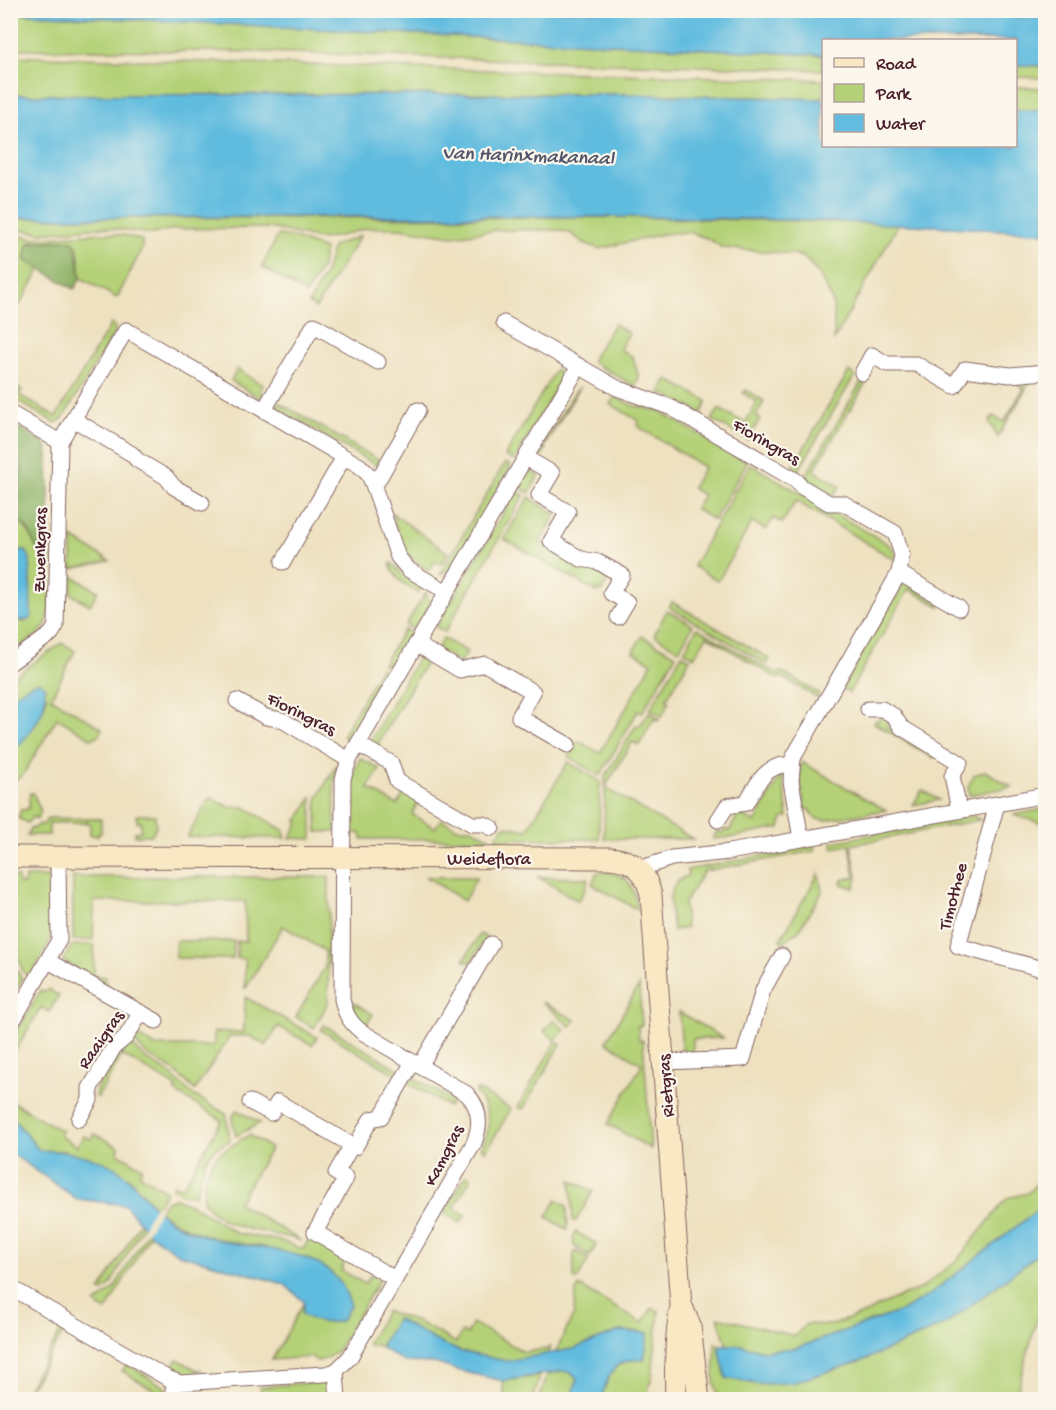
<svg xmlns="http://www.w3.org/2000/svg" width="1056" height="1410" font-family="'Gochi Hand',sans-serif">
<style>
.green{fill:#b4d177;stroke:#7f7851;stroke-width:1.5}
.forest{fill:#8fb368;stroke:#6c694a;stroke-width:1.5}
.water{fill:#61bcdf;stroke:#566e85;stroke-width:1.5}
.pier{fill:#eee1c0}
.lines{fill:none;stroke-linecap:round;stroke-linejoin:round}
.street-casing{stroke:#83635f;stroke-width:17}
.secondary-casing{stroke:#83635f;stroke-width:23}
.street{stroke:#fff;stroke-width:15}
.secondary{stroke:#f8e8c3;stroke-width:21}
.labels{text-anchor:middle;stroke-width:4.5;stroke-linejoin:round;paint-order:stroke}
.street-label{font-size:18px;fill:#4a1f2b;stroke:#fbf7ec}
.water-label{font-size:20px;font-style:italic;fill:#52566a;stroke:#fbf7ec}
</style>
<rect width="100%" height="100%" fill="#fbf7ec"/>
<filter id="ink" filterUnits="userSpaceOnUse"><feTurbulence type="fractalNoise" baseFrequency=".0167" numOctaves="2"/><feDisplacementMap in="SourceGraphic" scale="12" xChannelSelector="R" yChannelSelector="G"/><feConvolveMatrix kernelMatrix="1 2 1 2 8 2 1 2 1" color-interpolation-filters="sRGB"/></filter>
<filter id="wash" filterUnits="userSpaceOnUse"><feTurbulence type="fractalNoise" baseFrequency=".008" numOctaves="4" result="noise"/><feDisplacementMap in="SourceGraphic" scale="24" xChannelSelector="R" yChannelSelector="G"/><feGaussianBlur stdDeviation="1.35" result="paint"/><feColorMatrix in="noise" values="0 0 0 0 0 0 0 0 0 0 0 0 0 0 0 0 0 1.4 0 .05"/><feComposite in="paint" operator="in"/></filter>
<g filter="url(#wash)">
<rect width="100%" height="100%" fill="#eee1c0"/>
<g class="green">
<polygon points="10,13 823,55 823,70 265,52 11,49"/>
<polygon points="10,56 823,80 823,99 619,94 11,95"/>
<polygon points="1016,65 1045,66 1045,78 1016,77"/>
<polygon points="1016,87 1045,88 1045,111 1016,110"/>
<polygon points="614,217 899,223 834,340 834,314 832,300 820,276 805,258 794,254 723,248 709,239 689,232 662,234 600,249 584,243 570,233 558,230 497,230 453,236 399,228 367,228 340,236 320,239 270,228 174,229 152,234 101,227 41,233 11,228 11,218"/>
<polygon points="102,233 124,235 142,240 142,249 117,298 81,278 78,248 68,240 33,241 29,243 25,260 41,268 11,320 11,234 34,238"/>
<polygon points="278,235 292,237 324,249 322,267 306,294 262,267"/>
<polygon points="360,236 316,308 309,304 325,273 333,246"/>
<polygon points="111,324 115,327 115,331 62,420 55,423 11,397 11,383 22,390 19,395 56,417"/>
<polygon points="614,324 629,333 620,349 633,357 639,378 635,386 592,362 593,357"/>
<polygon points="237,369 263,385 260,391 264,394 262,399 231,381"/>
<polygon points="556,369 563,374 562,378 514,461 505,456"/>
<polygon points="849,371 855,375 798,471 793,468 794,465"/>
<polygon points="667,379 707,401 702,413 660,392"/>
<polygon points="863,379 867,381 814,470 839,485 839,488 832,496 807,483 805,477"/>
<polygon points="1019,380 1031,380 998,437 989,422 993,416 1004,422 1024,388 1017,384"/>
<polygon points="580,387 544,447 546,449 541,457 537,455 574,393"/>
<polygon points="746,390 764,401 756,416 760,419 748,440 712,420 719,409 745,423 757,402 743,393"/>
<polygon points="614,397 632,405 659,411 747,462 714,520 695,509 703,495 692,488 704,467 637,426 639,421 610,404"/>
<polygon points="278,402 380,461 377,466 276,407"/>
<path d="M11,451C31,464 16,476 17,494C17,504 19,513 20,523C31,531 33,543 42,553L50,554C50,572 54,611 45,626C40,635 28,641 19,647L11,642V622L13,620L25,622L21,550H11Z"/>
<polygon points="505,463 511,466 451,569 440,574"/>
<polygon points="750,464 888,544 895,551 895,560 796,501 782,523 773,518 766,530 752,522 718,581 693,566"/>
<polygon points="529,470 539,476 529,493 519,487"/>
<polygon points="516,491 524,495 445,632 436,627"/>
<polygon points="529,497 556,514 540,543 587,571 590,567 609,578 601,592 598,590 597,592 504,539"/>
<path d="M392,513L448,553L441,564L435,561L429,571C399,553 402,545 392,513Z"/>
<polygon points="72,538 110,561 72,569"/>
<path d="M392,563L403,575L421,587L418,593C405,584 395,580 390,564Z"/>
<polygon points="72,576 98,591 90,605 71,594"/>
<polygon points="904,582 937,601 941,607 909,589 849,693 842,688"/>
<polygon points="426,592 430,604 415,630 406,625"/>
<polygon points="672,602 770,659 767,664 669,607"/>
<polygon points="667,610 693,625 679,650 654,635"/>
<polygon points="697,628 776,673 782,672 820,694 817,698 780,676 778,679 707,636 694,657 684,651"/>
<polygon points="404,629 413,634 392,669 383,664"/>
<polygon points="642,636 676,655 642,713 638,711 600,776 569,757 578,741 600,753 652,663 633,651"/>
<polygon points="443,638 467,652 460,663 437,649"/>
<path d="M62,643L75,651L51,698L102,728L99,735L92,739L57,718L23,775L11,783V754C27,736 42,720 47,696L12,704L11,722V679Z"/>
<polygon points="420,654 428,659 376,747 369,743"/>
<polygon points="682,654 690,659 666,700 669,702 662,716 650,709"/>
<polygon points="381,668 390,673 350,741 342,736"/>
<polygon points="649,712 660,719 658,721 654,719 639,745 632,742 605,788 693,839 604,839 605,777 636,725 640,726"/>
<polygon points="881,715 889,720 886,726 935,756 933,758 874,723 876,720 878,721"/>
<path d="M360,758L380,769L368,788L397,805L405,792L419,801L412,814L435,828L441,819L457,828H471L489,837V839H362L361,833H351C351,807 347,781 360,758Z"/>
<polygon points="568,762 600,781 599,839 496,839 502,828 506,826 527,830"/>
<path d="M801,762L886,810L826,820C816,820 813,818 810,809L805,810L800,779Z"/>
<polygon points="336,766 338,767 334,783 335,832 317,832 317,799 328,779 331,778 329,777"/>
<polygon points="985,771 1012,787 969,795 968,787 974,775"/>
<polygon points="782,773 788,817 783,818 780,828 734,837 713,839 717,831 722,833 724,829 729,831 739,814 755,823"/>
<polygon points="922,790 939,800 913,805"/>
<path d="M30,793H33L41,811L37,819L33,817L27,823L18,818L21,810L28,809C31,804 28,799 30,793Z"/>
<polygon points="210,797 229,807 245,807 283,830 286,838 187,837"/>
<polygon points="312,797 312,839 290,838 299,822 297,821"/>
<polygon points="1045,809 1045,824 1013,815"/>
<polygon points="137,815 155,815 156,826 152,835 135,836 135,832 141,831 141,822 137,822"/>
<polygon points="973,816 980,820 851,845 857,877 854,888 841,884 842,880 855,877 850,845 833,848 832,842"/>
<polygon points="48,818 101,819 101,833 98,833 98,836 90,835 90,823 49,823 49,835 27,835 31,828 33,829 39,824 43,825"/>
<path d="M814,845L815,851L704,871L684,903L686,928L673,930C671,906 662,887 688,875L687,870Z"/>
<path d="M597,872C628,872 633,882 638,910L592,884Z"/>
<polygon points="819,873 822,892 799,930 783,942 780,940"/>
<polygon points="10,877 18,877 18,884 24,884 25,877 50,877 51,928 49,943 30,977 23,972 20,963 17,932 11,905"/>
<polygon points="73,877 329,877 328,1003 314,1028 296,1017 325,967 325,951 283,926 246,988 245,988 245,959 237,958 237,941 246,941 245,901 94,901 93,940 73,940"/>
<polygon points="426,877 477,877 464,901"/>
<polygon points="538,877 588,878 585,890 578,901"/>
<polygon points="10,926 15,967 22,979 11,999"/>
<polygon points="480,934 486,937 470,963 464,960"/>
<polygon points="176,941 234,941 233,959 176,958"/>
<polygon points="72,945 94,945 94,976 106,977 107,984 105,985 63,961"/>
<polygon points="639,986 642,1025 638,1026 639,1040 643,1040 651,1149 608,1124 642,1064 606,1042"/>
<polygon points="48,989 59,996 49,1012 41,1007 11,1058 11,1043 41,990 46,992"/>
<polygon points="245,997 317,1037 312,1045 278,1026 266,1046 250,1036 230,1036 195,1090 172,1069 147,1055 132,1039 135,1034 154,1046 214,1046 214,1032 244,1032"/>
<polygon points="351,1001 373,1014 366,1025 355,1013"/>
<polygon points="542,1002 575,1020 571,1027"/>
<polygon points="679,1012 723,1038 693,1039 693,1053 682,1050"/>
<polygon points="554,1020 565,1030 555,1040 544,1031"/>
<polygon points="324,1025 400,1070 397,1075 321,1030"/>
<polygon points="556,1041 561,1044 523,1109 518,1107"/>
<polygon points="129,1043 146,1059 170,1074 193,1095 226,1114 230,1140 213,1151 206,1159 195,1196 180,1193 172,1188 174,1184 182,1188 222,1120 175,1092 177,1087 122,1055 98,1097 95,1096 96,1089 117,1053 122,1055"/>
<polygon points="412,1077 452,1100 449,1107 408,1083"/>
<path d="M477,1089L511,1109L486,1151L481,1148C492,1130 490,1107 475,1092Z"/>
<polygon points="11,1101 62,1131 60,1136 77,1146 84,1136 91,1139 95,1134 119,1147 118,1153 142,1167 140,1175 165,1190 165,1194 155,1207 128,1177 64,1151 39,1150 11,1115"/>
<polygon points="237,1110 260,1123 236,1136 232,1118"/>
<path d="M249,1135L271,1148L238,1203L301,1241C269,1229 226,1234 204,1202C202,1186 207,1166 218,1154Z"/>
<polygon points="1045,1171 1045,1204 928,1296 902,1311 796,1348 764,1351 740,1345 727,1346 718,1317 795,1336 806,1324 831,1325 866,1313 889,1301 922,1288 957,1260 1007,1198 1028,1193 1044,1175"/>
<polygon points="466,1175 471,1178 454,1208 466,1215 460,1223 444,1213"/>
<polygon points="571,1180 593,1191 576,1221 573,1221"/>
<path d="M175,1198L194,1206L236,1233L281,1241L303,1249L310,1238L346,1259L341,1270L365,1284L371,1274L380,1279L337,1351L325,1359L317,1361L312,1357L272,1360L304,1302L327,1323L265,1247C227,1243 190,1235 159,1211L166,1201Z"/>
<polygon points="557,1199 567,1206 568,1230 547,1217"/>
<polygon points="140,1223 143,1226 109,1287 102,1292 100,1291"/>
<polygon points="148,1231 150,1234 106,1311 95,1304 113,1290"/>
<polygon points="576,1232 597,1244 590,1256 574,1246 573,1237"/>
<path d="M1045,1249V1300L1041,1304L1015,1399H720C709,1382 717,1362 715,1343L721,1345L719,1348L726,1378L757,1384L791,1383L862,1361L946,1324Z"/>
<polygon points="576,1251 589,1259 577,1280 574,1278 574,1254"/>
<path d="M579,1286L642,1323L652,1308L659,1311L652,1376L646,1399H601C609,1374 613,1357 644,1360L648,1333L620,1331L573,1349L555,1353L574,1314L576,1291Z"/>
<polygon points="386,1311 420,1323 456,1343 462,1332 467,1335 473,1323 524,1352 548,1349 551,1346 548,1354 507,1361 462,1352 440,1343 397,1319 380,1347 374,1344 372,1347 367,1344"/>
<polygon points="63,1327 66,1329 28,1392 26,1391"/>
<polygon points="177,1359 197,1370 201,1370 193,1376 176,1374 171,1371"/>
<polygon points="127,1364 165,1387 168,1396 166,1399 154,1399 158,1392 122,1371"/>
<polygon points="563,1371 571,1373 577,1379 572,1399 539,1400 547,1375"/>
<polygon points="540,1376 533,1399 504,1399 503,1381"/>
<polygon points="331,1381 333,1394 262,1399 260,1387"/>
</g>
<g class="forest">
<polygon points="68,240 75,242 81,278 74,289 25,260 29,243"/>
<path d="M10,423L44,442L48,453L50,553C33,554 35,543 29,531C26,526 19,522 14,518L16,492L23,467L17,456L11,451Z"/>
</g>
<g class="water">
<polygon points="890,11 1045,18 1045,66 1016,65 1016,40 824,40 823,55 10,13 11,10"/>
<path d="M619,94L823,99L824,146H1016V110L1045,111V233C701,208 356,218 11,218V95Z"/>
<polygon points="11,550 26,551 30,558 31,617 29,620 15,621 11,613"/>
<path d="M39,682L44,685C51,713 28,735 11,754V722L14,695L32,684Z"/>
<path d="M10,1115L39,1150C69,1151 106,1156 128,1178C144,1194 157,1214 178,1225C198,1235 221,1241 243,1245C284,1251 341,1257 350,1306L341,1321C326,1324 315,1323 302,1314L304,1302L284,1284L179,1254L150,1234L125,1205L77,1199L11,1153Z"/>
<polygon points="1045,1204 1045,1249 946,1324 862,1361 791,1383 757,1384 726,1378 719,1348 721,1345 740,1345 764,1351 796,1348 902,1311 928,1296"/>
<path d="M397,1319L440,1343L462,1352L507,1361L573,1349L620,1331L648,1333L644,1360C613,1357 609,1374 601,1399H572L577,1379L571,1373L563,1371L503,1381L456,1370L435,1363L404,1362L380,1347Z"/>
</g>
<polygon class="pier" points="156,1204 161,1208 146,1234 142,1229"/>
</g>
<g filter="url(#ink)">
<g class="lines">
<defs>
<g id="street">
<polyline points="504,323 617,388 672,408 797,481 802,487 829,503 843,503 895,533 902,555 899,573 793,758 791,781 801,839"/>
<polyline points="862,373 872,355 887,364 916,364 954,386 965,369 1010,375 1046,372"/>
<polyline points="264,410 314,325 378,362"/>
<polyline points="10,413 60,442"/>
<polyline points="73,419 132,454 137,460 166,477 174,487 202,503"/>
<polyline points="526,458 552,473 539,495 568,512 551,541 581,559 598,562 622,575 611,593 627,602 618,617"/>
<polyline points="374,487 418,410"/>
<polyline points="283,562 344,457"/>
<polyline points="899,573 959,608"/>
<polyline points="416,644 460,670 485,664 533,692 519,717 568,745"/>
<polyline points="10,663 51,634 56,626 60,442 126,330 360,466 369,475 374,487 398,557 409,570 447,592"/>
<polyline points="237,701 266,717 282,720 349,760"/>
<polyline points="868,709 882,709 894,716 901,727 960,763 952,776 959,810"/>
<polyline points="358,744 391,763 397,781 472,824 484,824 492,828"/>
<polyline points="997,804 958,946 1046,970"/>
<path d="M718,820L727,806L746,803C756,785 767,762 791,765"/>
<polyline points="639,869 672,858 729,852 1046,795"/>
<polyline points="48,961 156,1021"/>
<polyline points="10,1026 59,940 58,858"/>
<polyline points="663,1062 743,1059 763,990 782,956"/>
<polyline points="420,1066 491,944"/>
<polyline points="250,1102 271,1113 278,1102 355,1147 371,1119 381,1117 413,1062"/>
<polyline points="79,1119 90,1100 90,1088 114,1047 126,1037 140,1014"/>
<polyline points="352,1145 336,1173 346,1178 315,1232 395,1279"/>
<path d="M10,1287L167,1378L180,1383L325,1374L336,1371L350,1357L474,1143C481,1125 481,1109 467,1094L362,1032C350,1023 345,1014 342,999L343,779L349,760L358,744L579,366"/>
<polyline points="336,1371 338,1400"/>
<polyline points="173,1400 173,1390 175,1382"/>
</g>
<g id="secondary">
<path d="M10,857L611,858C636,861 645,870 651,895L681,1306C675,1338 675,1367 676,1400"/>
<polyline points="683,1309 690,1326 699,1400"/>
</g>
</defs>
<use href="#street" class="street-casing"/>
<use href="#secondary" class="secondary-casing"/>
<use href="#street" class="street"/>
<use href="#secondary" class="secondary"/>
</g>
</g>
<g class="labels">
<g class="street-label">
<text transform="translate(767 441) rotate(30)" y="6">Fioringras</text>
<text transform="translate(39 550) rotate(-89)" y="6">Zwenkgras</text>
<text transform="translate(302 713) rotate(27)" y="6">Fioringras</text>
<text x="489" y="864">Weideflora</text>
<text transform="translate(952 896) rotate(-75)" y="6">Timothee</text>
<text transform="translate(100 1039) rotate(-55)" y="6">Raaigras</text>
<text transform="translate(665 1086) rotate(-94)" y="6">Rietgras</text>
<text transform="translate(443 1155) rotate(-63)" y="6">Kamgras</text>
</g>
<g class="water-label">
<text transform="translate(528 154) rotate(2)" y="7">Van Harinxmakanaal</text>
</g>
</g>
<rect width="1056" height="1410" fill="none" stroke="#fbf7ec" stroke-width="36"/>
<rect x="822" y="39" width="195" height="108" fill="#fbf7ec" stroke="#b4a19f" stroke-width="1.5"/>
<rect x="834" y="58" width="30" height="9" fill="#f8e8c3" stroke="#b4a19f" stroke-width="1.5"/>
<text x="876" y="69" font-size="18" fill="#4a1f2b">Road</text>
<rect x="834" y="84" width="30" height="18" fill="#b4d177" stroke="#b4a19f" stroke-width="1.5"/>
<text x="876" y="99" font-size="18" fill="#4a1f2b">Park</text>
<rect x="834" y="114" width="30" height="18" fill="#61bcdf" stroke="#b4a19f" stroke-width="1.5"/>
<text x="876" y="129" font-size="18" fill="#4a1f2b">Water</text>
</svg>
